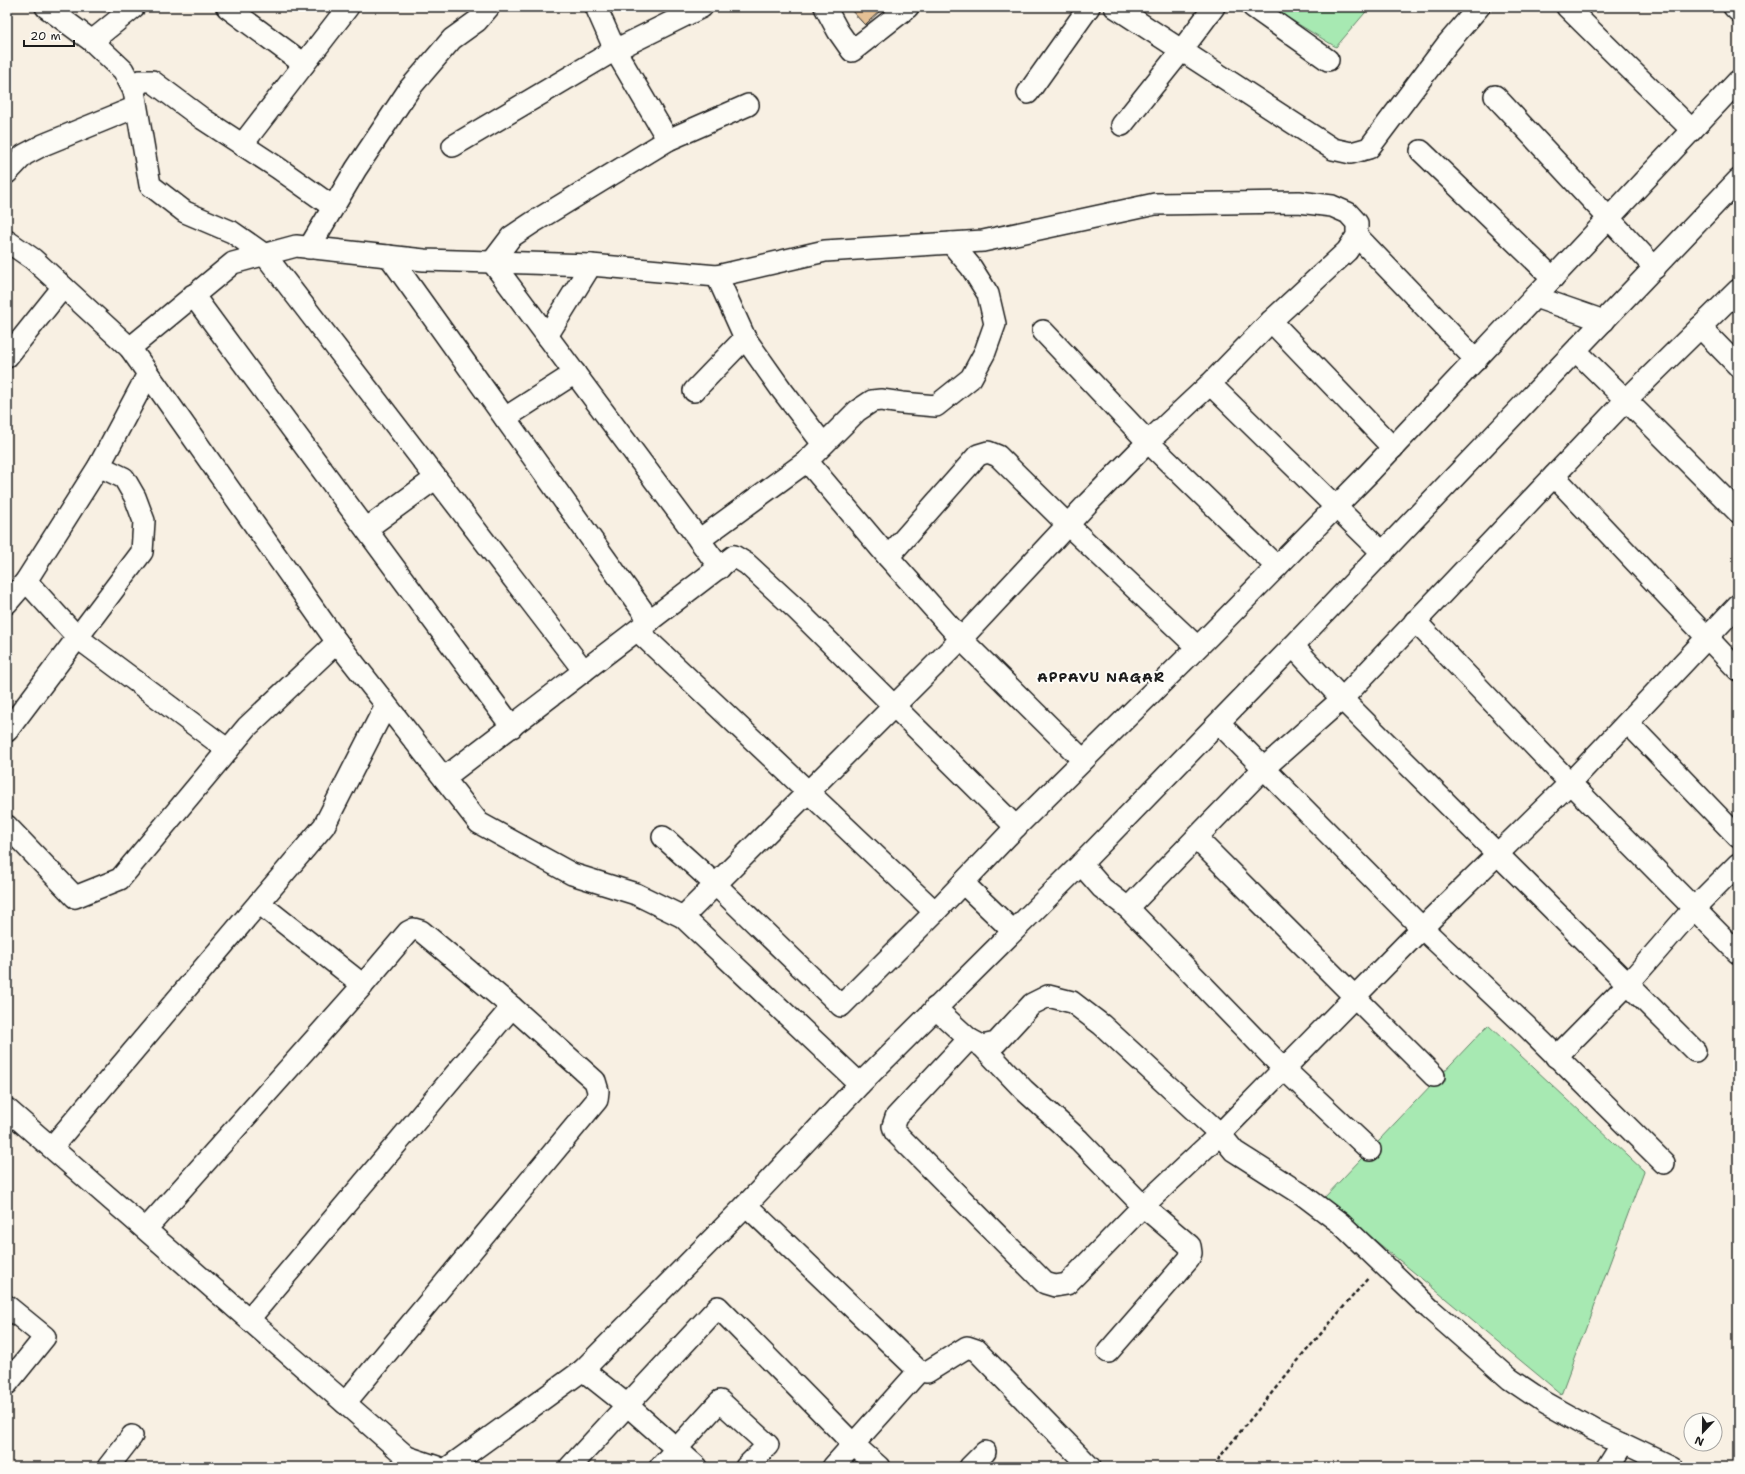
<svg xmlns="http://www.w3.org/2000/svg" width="1745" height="1474" font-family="'Shantell Sans',sans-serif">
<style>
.green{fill:#a7e9b2;stroke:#628267}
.building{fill:#e4c095;stroke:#1c1c1c}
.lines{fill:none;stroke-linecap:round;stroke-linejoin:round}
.minor-casing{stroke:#1c1c1c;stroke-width:24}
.path{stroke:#1c1c1c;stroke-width:2.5;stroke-dasharray:4 3;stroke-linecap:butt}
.minor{stroke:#fdfcf7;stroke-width:21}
.labels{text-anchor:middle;stroke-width:4;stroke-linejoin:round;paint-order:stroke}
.district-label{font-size:14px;font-weight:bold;letter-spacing:1px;fill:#1c1c1c;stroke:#fdfcf7}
</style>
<rect width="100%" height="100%" fill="#f8f0e3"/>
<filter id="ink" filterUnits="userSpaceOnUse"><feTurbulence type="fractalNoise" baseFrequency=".025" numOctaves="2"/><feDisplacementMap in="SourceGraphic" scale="8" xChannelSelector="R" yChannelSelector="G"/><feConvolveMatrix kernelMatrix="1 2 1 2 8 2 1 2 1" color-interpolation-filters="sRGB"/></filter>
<g filter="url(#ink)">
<g class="green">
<polygon points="1270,7 1370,7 1336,47"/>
<polygon points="1488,1025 1644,1171 1561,1394 1324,1198"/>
</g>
<polygon class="building" points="848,7 884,7 865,25"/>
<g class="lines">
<defs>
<g id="minor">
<polyline points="46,7 92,41 123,70 134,91 150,185 185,212 232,232 265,255 584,671"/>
<polyline points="227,7 304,64"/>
<polyline points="596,7 615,50 668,140"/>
<polyline points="825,7 838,31 852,51 908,7"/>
<polyline points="1115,7 1333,149 1351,153 1369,148 1448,43 1479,7"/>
<polyline points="1253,7 1328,60"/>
<polyline points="1567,7 1692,130"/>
<polyline points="1734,7 1738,11"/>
<polyline points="92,41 134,7"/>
<polyline points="134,91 140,81 152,81 203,119 278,168 333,207"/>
<polyline points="1028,93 1089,7"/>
<polyline points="1495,96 1655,268"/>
<polyline points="1122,125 1181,51 1214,7"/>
<polyline points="242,145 348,7"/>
<polyline points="453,146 615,50 702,7"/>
<polyline points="1421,151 1553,278"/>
<polyline points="7,173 24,155 43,145 136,107"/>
<polyline points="1357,236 1476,360"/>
<polyline points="7,241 33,259 130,348 337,642 479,823 572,874 636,894 683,917 860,1084"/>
<polyline points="309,248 356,169 410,88 452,39 477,21 489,7"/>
<polyline points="389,256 650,621"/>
<polyline points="717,276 745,338 781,389 823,444"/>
<polyline points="1738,290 1626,400 1738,512"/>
<polyline points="193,295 512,727"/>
<polyline points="1535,297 1604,321"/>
<polyline points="1271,321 1393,448"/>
<polyline points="1700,327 1738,366"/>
<polyline points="1043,331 1148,442 1277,567"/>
<polyline points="547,336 591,265"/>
<polyline points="130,348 233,263 296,246 424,260 591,265 717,276 825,251 983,241 1155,204 1299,202 1332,206 1348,213 1357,223 1357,236 1347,251 1271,321 1210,384 1148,442 1088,503 961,639 683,917"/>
<polyline points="7,357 63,287"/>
<polyline points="1210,384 1383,553"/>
<polyline points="694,391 745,338"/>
<polyline points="505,418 575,373"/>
<polyline points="807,461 888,557 961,639 1083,760"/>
<polyline points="1554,476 1738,670"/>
<polyline points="366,529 436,478"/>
<polyline points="699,540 807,461 857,411 872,401 881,400 902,403 936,406 971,378 985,352 995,324 988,294 971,267 951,243"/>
<polyline points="888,557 978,455 988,452 998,456 1068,525 1197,647"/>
<polyline points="720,568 492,262 511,237 532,223 668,140 748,105"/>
<polyline points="26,581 78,638 228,750"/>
<polyline points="7,603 26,581 99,466 148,374"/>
<polyline points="1415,621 1570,783 1738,953"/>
<polyline points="638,631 935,912"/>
<polyline points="1293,646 1342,699 1626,400 1576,351"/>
<polyline points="1219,723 1422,928 1526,1026 1664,1163"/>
<polyline points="1628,723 1738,837"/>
<polyline points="7,731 142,552 144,521 135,497 124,478 99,466"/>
<polyline points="444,778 734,556 747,564 797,610 1016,827"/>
<polyline points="7,826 75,897 120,879 247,727 337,642"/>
<polyline points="663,837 716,885 841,1006 935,912 1016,827 1209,636 1369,473 1738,81"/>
<polyline points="1196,838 1434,1076"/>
<polyline points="1081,864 1102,888 1128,908 1264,768 1342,699 1695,1051"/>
<polyline points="963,883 1013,931"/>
<polyline points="259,903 363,985"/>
<polyline points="1128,908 1283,1068 1370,1150"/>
<polyline points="935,1008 969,1039 982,1046 996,1043 1032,1004 1048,996 1072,1002 1102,1025 1220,1134 1234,1151 1303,1195 1340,1223 1430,1309 1510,1379 1544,1402 1594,1430 1671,1467"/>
<polyline points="969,1039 896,1117 893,1126 895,1132 1045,1283 1055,1286 1067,1284 1143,1206 1190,1246 1191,1253 1189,1259 1108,1352"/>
<polyline points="982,1046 1024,1090 1079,1140 1143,1206 1220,1134 1422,928 1570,783 1738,605"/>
<polyline points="1556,1057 1628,984 1694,908 1738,864"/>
<polyline points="7,1109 407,1457 437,1467"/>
<polyline points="52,1147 324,826 386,705"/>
<polyline points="746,1205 919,1371 927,1372 967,1347 976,1350 1090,1467"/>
<polyline points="146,1229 363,985 408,932 414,929 421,931 512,1007 595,1081 598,1091 597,1100 345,1403"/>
<polyline points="7,1306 45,1337 7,1384"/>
<polyline points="249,1319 512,1007"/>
<polyline points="583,1370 627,1405 697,1467"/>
<polyline points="108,1467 132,1436"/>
<polyline points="449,1467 583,1370 746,1205 860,1084 1081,864 1293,646 1738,180"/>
<polyline points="570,1467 718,1307 854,1445 879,1467"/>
<polyline points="660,1467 720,1401 768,1445 746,1467"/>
<polyline points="833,1467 919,1371"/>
<polyline points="970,1467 985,1452"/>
<polyline points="1606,1467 1621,1443"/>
</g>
</defs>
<use href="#minor" class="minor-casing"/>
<polyline class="path" points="1216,1467 1219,1458 1296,1363 1369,1277"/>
<use href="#minor" class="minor"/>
</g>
</g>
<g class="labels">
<g class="district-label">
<text x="1101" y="682">APPAVU NAGAR</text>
</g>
</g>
<rect width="1745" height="1474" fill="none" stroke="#fdfcf7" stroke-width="24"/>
<rect x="12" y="12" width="1721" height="1450" fill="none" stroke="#1c1c1c" stroke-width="1.5" filter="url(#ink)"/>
<g transform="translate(1703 1432) rotate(202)"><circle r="19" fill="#fdfcf7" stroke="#a3a29f"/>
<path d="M0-3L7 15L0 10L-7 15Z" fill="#1c1c1c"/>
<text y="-6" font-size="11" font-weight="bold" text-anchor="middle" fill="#1c1c1c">N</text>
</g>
<path d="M24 40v6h50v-6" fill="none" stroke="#1c1c1c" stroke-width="2"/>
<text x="30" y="40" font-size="12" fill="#1c1c1c" stroke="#fdfcf7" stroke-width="3" paint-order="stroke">20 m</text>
</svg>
